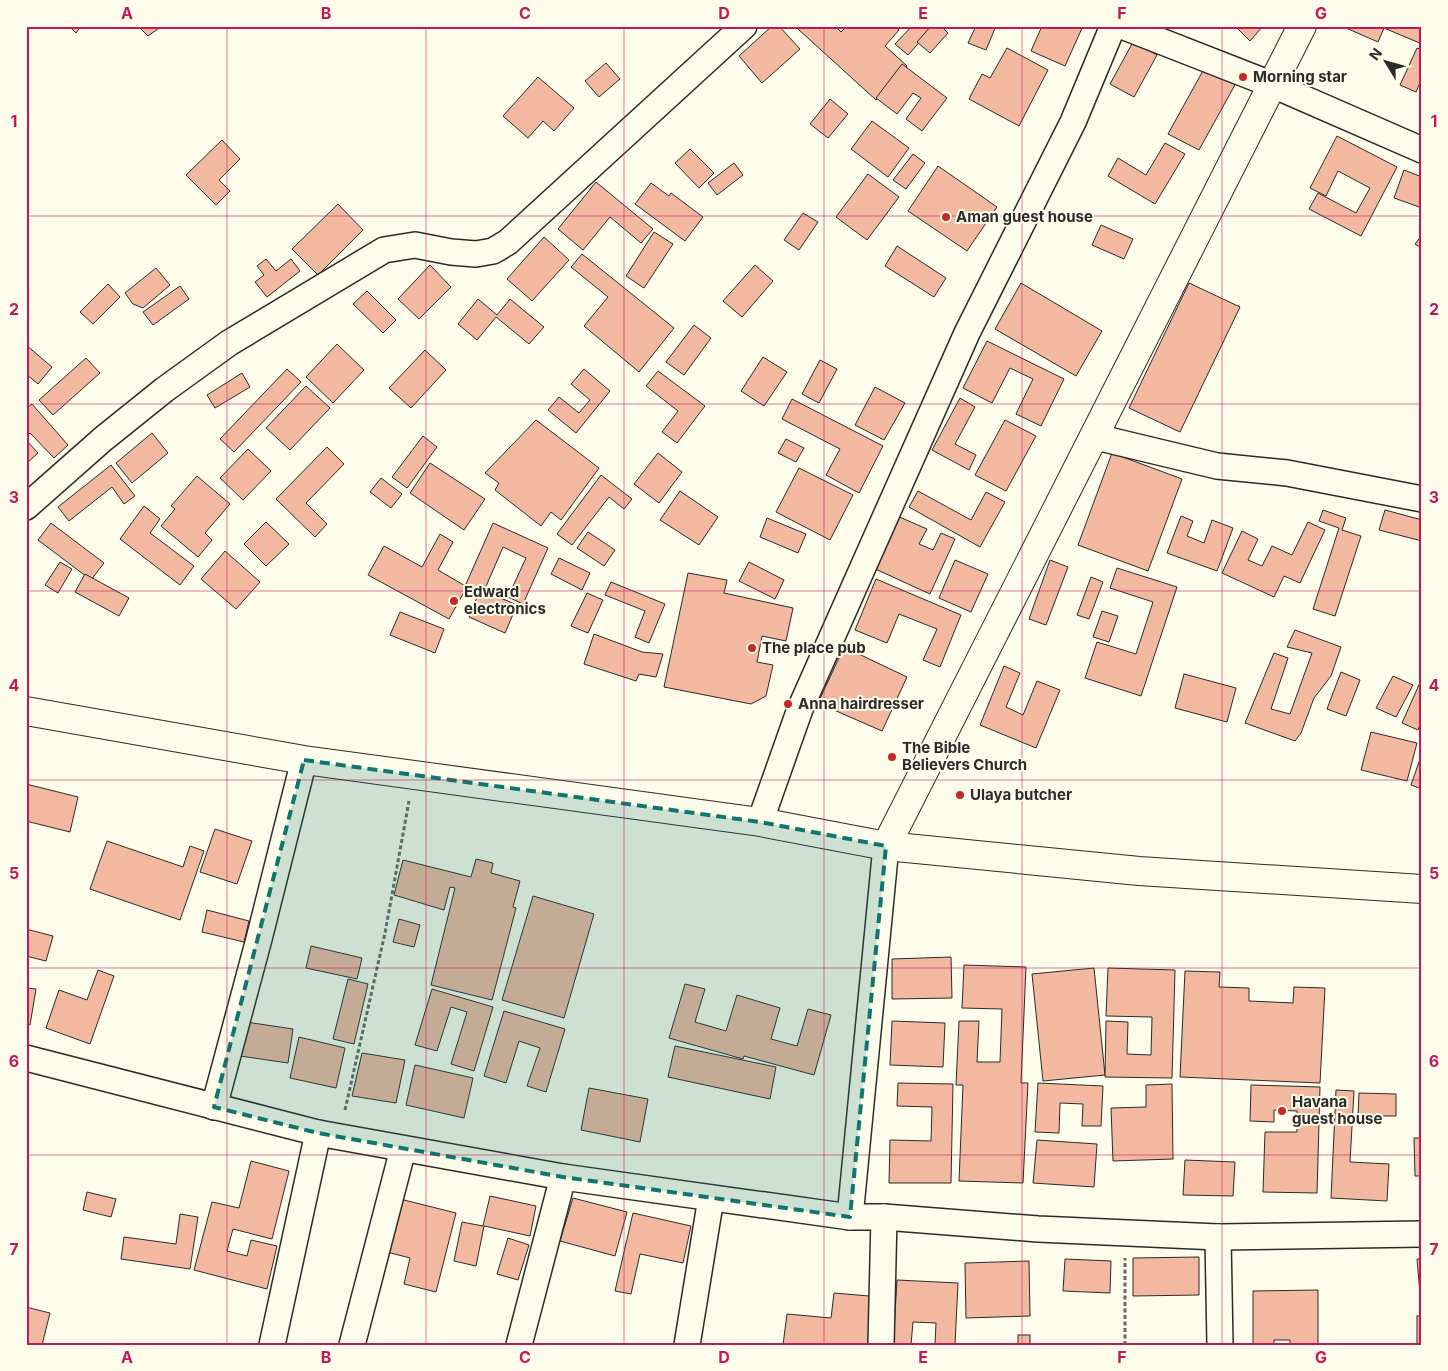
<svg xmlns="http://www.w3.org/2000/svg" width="1448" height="1371" font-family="Inter,sans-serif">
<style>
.building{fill:#f2b8a0;stroke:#2b2b2b}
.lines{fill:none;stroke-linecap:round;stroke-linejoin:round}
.street-casing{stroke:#2b2b2b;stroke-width:28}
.secondary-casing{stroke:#2b2b2b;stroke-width:30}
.highway-casing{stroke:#2b2b2b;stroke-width:30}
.path{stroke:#6a6964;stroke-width:3;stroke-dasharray:4 2.5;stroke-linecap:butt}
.street{stroke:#fdfbea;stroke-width:25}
.secondary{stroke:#fdfbea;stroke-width:28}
.highway{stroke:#fdfbea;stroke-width:28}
.marked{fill:#0f766e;fill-opacity:0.2;stroke:#0f766e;stroke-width:4;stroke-dasharray:10 6;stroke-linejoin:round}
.grid{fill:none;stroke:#c2185b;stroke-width:1;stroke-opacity:0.55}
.poi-dot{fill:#c62828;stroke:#fdfbea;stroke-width:2}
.labels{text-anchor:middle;stroke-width:4;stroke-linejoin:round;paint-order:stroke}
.poi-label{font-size:15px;font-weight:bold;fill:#2b2b2b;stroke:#fdfbea;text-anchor:start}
.neatline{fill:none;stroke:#c2185b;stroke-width:2}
.grid-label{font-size:16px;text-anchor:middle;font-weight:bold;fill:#c2185b}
</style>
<rect width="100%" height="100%" fill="#fdfbea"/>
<g class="building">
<polygon points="69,26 81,26 76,33"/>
<polygon points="138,26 162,26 148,36"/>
<polygon points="772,26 779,26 800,49 762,83 739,56"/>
<polygon points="800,26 835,26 841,32 847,26 894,26 899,30 885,46 907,66 876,100 798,29"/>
<polygon points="912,26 934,26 908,55 895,44"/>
<polygon points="931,26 941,26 948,33 930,53 917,42"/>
<polygon points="976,26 996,26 986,50 968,43"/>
<polygon points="1042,26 1083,26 1065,66 1031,51"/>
<polygon points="1235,26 1263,26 1250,41"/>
<polygon points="1347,26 1422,26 1422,44 1384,28 1378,42 1346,28"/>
<polygon points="1133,42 1157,55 1134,97 1110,84"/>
<polygon points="1007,48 1048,70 1019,126 969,99 982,74 990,78"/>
<polygon points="1417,48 1422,50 1422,78 1416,92 1400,85"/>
<polygon points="606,63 620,79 599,97 585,81"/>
<polygon points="902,64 947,98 922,131 906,119 921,98 913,93 897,114 876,98"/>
<polygon points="1205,67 1236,83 1199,150 1168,134"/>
<polygon points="538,77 574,108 554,131 543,121 528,138 503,116"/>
<polygon points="830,99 848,114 828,138 810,124"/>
<polygon points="872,121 909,148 888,177 851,149"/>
<polygon points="1337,136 1397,167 1361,236 1309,209 1318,193 1356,213 1370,188 1338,171 1326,196 1310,188"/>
<polygon points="222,140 240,159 219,180 230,191 216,205 186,175"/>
<polygon points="1165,143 1185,154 1155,204 1108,176 1118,158 1146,175"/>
<polygon points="690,149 714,173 699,188 675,163"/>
<polygon points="913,154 925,163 906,189 893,180"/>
<polygon points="734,163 743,175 717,195 708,183"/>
<polygon points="938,166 997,207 967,251 908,211"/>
<polygon points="1404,170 1422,177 1422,208 1394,198"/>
<polygon points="868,174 899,197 867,240 836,217"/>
<polygon points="596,182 653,229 641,243 610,217 583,250 558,229"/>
<polygon points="651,183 669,196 671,193 703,217 685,241 635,204"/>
<polygon points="338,204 363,230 318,275 292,249"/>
<polygon points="803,213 818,222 799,250 784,240"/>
<polygon points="1101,225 1133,239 1124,259 1092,245"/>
<polygon points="654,232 673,244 644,288 626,276"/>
<polygon points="1422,235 1422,248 1415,244"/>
<polygon points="544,237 569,260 532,301 507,279"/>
<polygon points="897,246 946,278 934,297 885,266"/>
<polygon points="582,254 674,328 639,372 584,326 608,297 571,267"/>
<polygon points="266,259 276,271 291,259 300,271 267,297 255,282 264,275 257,266"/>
<polygon points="430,265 451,287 419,319 398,299"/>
<polygon points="755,265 773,281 742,317 723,301"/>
<polygon points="156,268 170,285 143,308 133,304 125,293"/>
<polygon points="1021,283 1102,331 1076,376 995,329"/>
<polygon points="1189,283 1240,307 1180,432 1129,408"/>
<polygon points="108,284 120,297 93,324 80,312"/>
<polygon points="180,286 189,299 153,325 143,312"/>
<polygon points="367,291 396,320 383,333 353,304"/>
<polygon points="478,299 497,315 510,299 544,327 529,344 496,317 477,340 458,324"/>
<polygon points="694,325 711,338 684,375 666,362"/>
<polygon points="987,341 1064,379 1041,426 1016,414 1033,379 1010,368 992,403 963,388"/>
<polygon points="337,344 364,370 333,403 306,377"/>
<polygon points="26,345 52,367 38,384 26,374"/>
<polygon points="425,350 446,370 411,408 389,388"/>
<polygon points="763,357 787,372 764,406 741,391"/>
<polygon points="86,358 100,373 53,415 39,400"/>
<polygon points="820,360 837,369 819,403 802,394"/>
<polygon points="287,369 301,382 234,452 220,439"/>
<polygon points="584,369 610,391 576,433 548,410 559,397 579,413 590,400 571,384"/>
<polygon points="658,371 705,406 677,443 662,432 678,411 646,386"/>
<polygon points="242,373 250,387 215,408 207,395"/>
<polygon points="306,386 330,408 290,450 266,428"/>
<polygon points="875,387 905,403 884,440 855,425"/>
<polygon points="960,398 975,407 955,444 976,455 969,470 932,450"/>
<polygon points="792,399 883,446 859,493 826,475 840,449 782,419"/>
<polygon points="32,404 68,445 54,458 30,433 26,437 26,409"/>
<polygon points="536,420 599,468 561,520 551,512 541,526 495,490 499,483 485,473"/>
<polygon points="1005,420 1036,436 1006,491 975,475"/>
<polygon points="152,433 168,453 132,483 116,463"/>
<polygon points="423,436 437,447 407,488 392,477"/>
<polygon points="786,439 804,448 796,462 778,453"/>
<polygon points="26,440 38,453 26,464"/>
<polygon points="327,447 344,464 306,503 327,524 315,537 276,499"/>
<polygon points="248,449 271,471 243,500 220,478"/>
<polygon points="658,453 682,472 659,503 634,484"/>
<polygon points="1112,453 1182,479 1148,571 1078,545"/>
<polygon points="430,463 485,499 464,530 410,493"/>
<polygon points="111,465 135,496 124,504 112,487 69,521 58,507"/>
<polygon points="799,468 853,495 830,540 776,512"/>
<polygon points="601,475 632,499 624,509 609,497 572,545 557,534"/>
<polygon points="197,476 230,504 205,533 212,540 198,557 161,526 175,509 171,506"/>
<polygon points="381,478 402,494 391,508 370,492"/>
<polygon points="680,491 718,517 699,545 660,520"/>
<polygon points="918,491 971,520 986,492 1005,502 980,547 909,507"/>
<polygon points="144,506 160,519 150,533 194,566 180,585 120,539"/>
<polygon points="1323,510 1346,518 1342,530 1361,536 1335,616 1313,609 1339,528 1319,521"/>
<polygon points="1385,510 1422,520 1422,541 1379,530"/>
<polygon points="895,515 927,529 919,544 933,550 941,533 955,539 930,594 871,567"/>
<polygon points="1181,516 1193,521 1187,536 1204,543 1212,520 1233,528 1217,571 1167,553"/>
<polygon points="767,518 806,534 798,553 760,537"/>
<polygon points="266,522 289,544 266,566 244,544"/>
<polygon points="1308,522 1325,530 1300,583 1284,576 1274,597 1222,573 1242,531 1258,539 1248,560 1262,566 1272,546 1292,555"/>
<polygon points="51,523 104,563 91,580 38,540"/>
<polygon points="493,523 548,548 523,604 508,597 526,558 503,547 484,591 517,605 505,633 469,617 480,590 466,584"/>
<polygon points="588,532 615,550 604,566 577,548"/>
<polygon points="440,534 453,542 438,570 467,587 449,619 368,575 384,546 422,567"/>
<polygon points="225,551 260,582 236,609 201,579"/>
<polygon points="559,558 590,573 582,590 551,574"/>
<polygon points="955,560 988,574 971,612 939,598"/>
<polygon points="1050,560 1068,567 1046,625 1029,619"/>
<polygon points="60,562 72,569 58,593 45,585"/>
<polygon points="749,562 784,580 775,599 739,581"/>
<polygon points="1117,568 1177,587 1141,696 1085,678 1097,642 1136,654 1153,602 1110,588"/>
<polygon points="688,573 727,580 724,593 793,608 786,641 762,636 757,662 773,665 766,696 751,704 664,687"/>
<polygon points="85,574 129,598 119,616 75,592"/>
<polygon points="1091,577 1103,582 1089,619 1077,615"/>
<polygon points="876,579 961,615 940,667 923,660 937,629 899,614 887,643 855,630"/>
<polygon points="611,582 665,604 649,643 635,637 645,611 605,595"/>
<polygon points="587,593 603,600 588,633 571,626"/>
<polygon points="1102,611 1118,616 1109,642 1093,637"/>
<polygon points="400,612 444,629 435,653 390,635"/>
<polygon points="1295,630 1341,647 1331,676 1314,698 1301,733 1295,741 1245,723 1274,653 1288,658 1271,709 1290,714 1312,653 1287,647"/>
<polygon points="594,634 642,652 663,654 656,677 639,674 636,681 584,664"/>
<polygon points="844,647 907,677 882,731 818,703"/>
<polygon points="1004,666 1020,673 1006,707 1023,715 1037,681 1060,690 1036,748 980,725"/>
<polygon points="1341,672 1360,680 1346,716 1327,709"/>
<polygon points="1184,674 1236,688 1227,722 1175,708"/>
<polygon points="1393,676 1413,685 1396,717 1376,708"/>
<polygon points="1422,678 1422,720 1418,730 1402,723"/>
<polygon points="1371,732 1417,743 1407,781 1361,770"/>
<polygon points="1419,762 1422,763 1422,789 1411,785"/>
<polygon points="26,784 78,797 70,832 26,821"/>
<polygon points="215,829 252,841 237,884 200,872"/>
<polygon points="107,841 183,867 190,846 204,851 180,920 90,889"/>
<polygon points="476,859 493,863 491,873 520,881 513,907 516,908 492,1000 431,985 455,888 450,887 444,910 394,895 403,860 471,877"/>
<polygon points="533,896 594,914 564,1018 502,1000"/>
<polygon points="207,910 249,921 244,942 202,932"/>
<polygon points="399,919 420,925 414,947 393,942"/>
<polygon points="26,929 53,936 46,961 26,956"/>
<polygon points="311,946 362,958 357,979 306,968"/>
<polygon points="951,957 952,998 892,999 892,959"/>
<polygon points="964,965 1026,967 1021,1083 1028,1083 1023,1183 959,1181 963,1085 956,1085 959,1021 979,1021 977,1062 1000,1062 1002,1009 962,1008"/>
<polygon points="1094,968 1105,1075 1043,1081 1032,974"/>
<polygon points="1108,968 1175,970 1172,1078 1105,1077 1106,1021 1128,1022 1127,1054 1151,1055 1152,1017 1106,1016"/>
<polygon points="98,970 114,976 90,1044 46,1028 59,990 87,1000"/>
<polygon points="1185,971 1220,972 1219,987 1249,988 1249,1001 1293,1003 1294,987 1325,988 1320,1083 1180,1077"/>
<polygon points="348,979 368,984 354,1044 333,1039"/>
<polygon points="685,984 705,989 695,1022 726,1031 737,995 780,1008 771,1039 797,1046 808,1009 831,1015 814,1075 744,1056 743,1059 669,1038"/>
<polygon points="26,988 36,989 30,1025 26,1024"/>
<polygon points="432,989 493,1007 474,1071 451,1064 467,1012 451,1007 437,1051 415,1045"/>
<polygon points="504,1011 565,1029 546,1092 527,1086 540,1048 519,1041 506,1083 484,1076"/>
<polygon points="892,1021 945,1023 943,1067 890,1065"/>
<polygon points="246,1022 293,1029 288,1063 240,1056"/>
<polygon points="299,1037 345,1048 336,1088 290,1078"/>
<polygon points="675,1046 776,1067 770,1099 668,1077"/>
<polygon points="362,1053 405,1060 396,1103 352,1096"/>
<polygon points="415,1065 473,1078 464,1118 406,1105"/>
<polygon points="898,1083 953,1084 951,1183 889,1183 890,1140 931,1141 932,1107 897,1106"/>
<polygon points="1038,1083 1103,1086 1101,1126 1082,1126 1083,1104 1060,1103 1059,1133 1035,1132"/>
<polygon points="1172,1084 1173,1159 1113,1161 1111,1108 1146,1107 1146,1085"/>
<polygon points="1251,1085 1320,1087 1317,1193 1263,1192 1265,1132 1297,1132 1297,1111 1274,1110 1274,1122 1250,1121"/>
<polygon points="589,1088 648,1099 640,1142 581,1130"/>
<polygon points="1336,1090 1354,1091 1350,1162 1389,1164 1387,1201 1331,1198"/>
<polygon points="1359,1093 1396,1094 1396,1116 1358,1116"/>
<polygon points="1414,1138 1422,1138 1422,1176 1415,1176"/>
<polygon points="1037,1140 1097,1144 1094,1187 1033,1183"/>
<polygon points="1185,1160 1235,1162 1233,1196 1183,1195"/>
<polygon points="251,1161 289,1171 272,1239 233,1229 227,1251 247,1256 251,1240 277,1246 267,1289 194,1270 212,1202 239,1208"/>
<polygon points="87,1192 116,1199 111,1217 83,1210"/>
<polygon points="490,1196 536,1206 530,1236 484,1226 476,1266 454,1261 462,1222 483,1226"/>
<polygon points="392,1197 456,1213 436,1292 404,1284 410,1258 379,1250"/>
<polygon points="573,1198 627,1212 615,1256 560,1241"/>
<polygon points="633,1213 691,1226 683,1263 640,1254 631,1294 615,1291"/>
<polygon points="180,1214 198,1217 190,1269 121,1259 124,1237 176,1244"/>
<polygon points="508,1238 529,1245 518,1280 497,1274"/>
<polygon points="1199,1257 1199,1295 1133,1296 1133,1258"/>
<polygon points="1065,1259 1111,1261 1110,1293 1063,1291"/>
<polygon points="1417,1259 1422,1259 1422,1305 1421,1305"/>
<polygon points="1029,1261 1030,1316 966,1318 965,1263"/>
<polygon points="897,1280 958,1283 955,1345 935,1345 936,1323 913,1322 911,1345 893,1345"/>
<polygon points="1318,1290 1318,1345 1290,1345 1290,1340 1274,1340 1274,1345 1253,1345 1253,1291"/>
<polygon points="834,1293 869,1296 870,1344 783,1345 787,1314 831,1318"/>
<polygon points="26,1307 50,1313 42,1345 26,1345"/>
<rect x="1417" y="1316" width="5" height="29"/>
<rect x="1018" y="1335" width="12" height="10"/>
</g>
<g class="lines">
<defs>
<g id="street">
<polyline points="1122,26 1273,85 1422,150"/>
<polyline points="1096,437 1217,466 1287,473 1422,499"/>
<polyline points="26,507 103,439 164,390 229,343 384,250 415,245 451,252 476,254 493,251 508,242 744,26"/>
<polyline points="760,822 800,709 967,333 1073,122 1113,26"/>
<polyline points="26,1058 318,1133 563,1177 850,1217 884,1217 1038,1229 1218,1237 1422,1234"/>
<polyline points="214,1107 259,939 304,760"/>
<polyline points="850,1217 886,846"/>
<polyline points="1218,1237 1220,1345"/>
<polyline points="272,1345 318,1133"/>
<polyline points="352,1345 403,1149"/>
<polyline points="519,1345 563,1177"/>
<polyline points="687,1345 711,1198"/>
<polyline points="881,1345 884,1217"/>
</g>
<polyline id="secondary" points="886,846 1302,26"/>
<polyline id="highway" points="26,711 304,760 760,822 886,846 1139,871 1422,889"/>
</defs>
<use href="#street" class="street-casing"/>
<use href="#secondary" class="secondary-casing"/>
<use href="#highway" class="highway-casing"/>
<g class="path">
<polyline points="345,1110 385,933 409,801"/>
<polyline points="1125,1345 1125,1258"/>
</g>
<use href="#street" class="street"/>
<use href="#secondary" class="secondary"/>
<use href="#highway" class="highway"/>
</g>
<path class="marked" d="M304,760L760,822L886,846L850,1217L563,1177L318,1133L214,1107Z"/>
<path class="grid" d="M227,26V1345M426,26V1345M624,26V1345M824,26V1345M1022,26V1345M1222,26V1345M26,216H1422M26,404H1422M26,591H1422M26,780H1422M26,968H1422M26,1155H1422"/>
<g class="poi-dot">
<circle cx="1243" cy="77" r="5"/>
<circle cx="946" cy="217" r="5"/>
<circle cx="454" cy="601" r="5"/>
<circle cx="752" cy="648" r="5"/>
<circle cx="788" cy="704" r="5"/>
<circle cx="892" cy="757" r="5"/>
<circle cx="960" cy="795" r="5"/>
<circle cx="1282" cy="1111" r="5"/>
</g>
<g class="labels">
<g class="poi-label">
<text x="1253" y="82">Morning star</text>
<text x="956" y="222">Aman guest house</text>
<text x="464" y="597">Edward<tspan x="464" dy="17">electronics</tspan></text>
<text x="762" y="653">The place pub</text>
<text x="798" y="709">Anna hairdresser</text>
<text x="902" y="753">The Bible<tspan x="902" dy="17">Believers Church</tspan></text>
<text x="970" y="800">Ulaya butcher</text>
<text x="1292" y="1107">Havana<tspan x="1292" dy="17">guest house</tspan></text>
</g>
</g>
<rect width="1448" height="1371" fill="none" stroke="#fdfbea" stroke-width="55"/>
<g transform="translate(1386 62) rotate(307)" stroke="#fdfbea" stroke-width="4" paint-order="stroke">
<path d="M0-4L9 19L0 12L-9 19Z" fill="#2b2b2b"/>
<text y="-8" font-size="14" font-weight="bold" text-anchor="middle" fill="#2b2b2b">N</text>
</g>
<rect x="28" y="28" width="1392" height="1316" class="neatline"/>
<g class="grid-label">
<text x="127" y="19">A</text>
<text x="326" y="19">B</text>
<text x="525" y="19">C</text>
<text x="724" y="19">D</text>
<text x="923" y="19">E</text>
<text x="1122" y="19">F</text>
<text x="1321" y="19">G</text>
<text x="14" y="127">1</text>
<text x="1434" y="127">1</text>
<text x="14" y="315">2</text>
<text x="1434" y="315">2</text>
<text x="14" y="503">3</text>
<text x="1434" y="503">3</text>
<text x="14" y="691">4</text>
<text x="1434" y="691">4</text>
<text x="14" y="879">5</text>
<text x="1434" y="879">5</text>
<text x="14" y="1067">6</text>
<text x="1434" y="1067">6</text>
<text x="14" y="1255">7</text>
<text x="1434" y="1255">7</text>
<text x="127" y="1363">A</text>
<text x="326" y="1363">B</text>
<text x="525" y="1363">C</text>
<text x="724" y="1363">D</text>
<text x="923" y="1363">E</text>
<text x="1122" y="1363">F</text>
<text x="1321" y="1363">G</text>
</g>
</svg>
